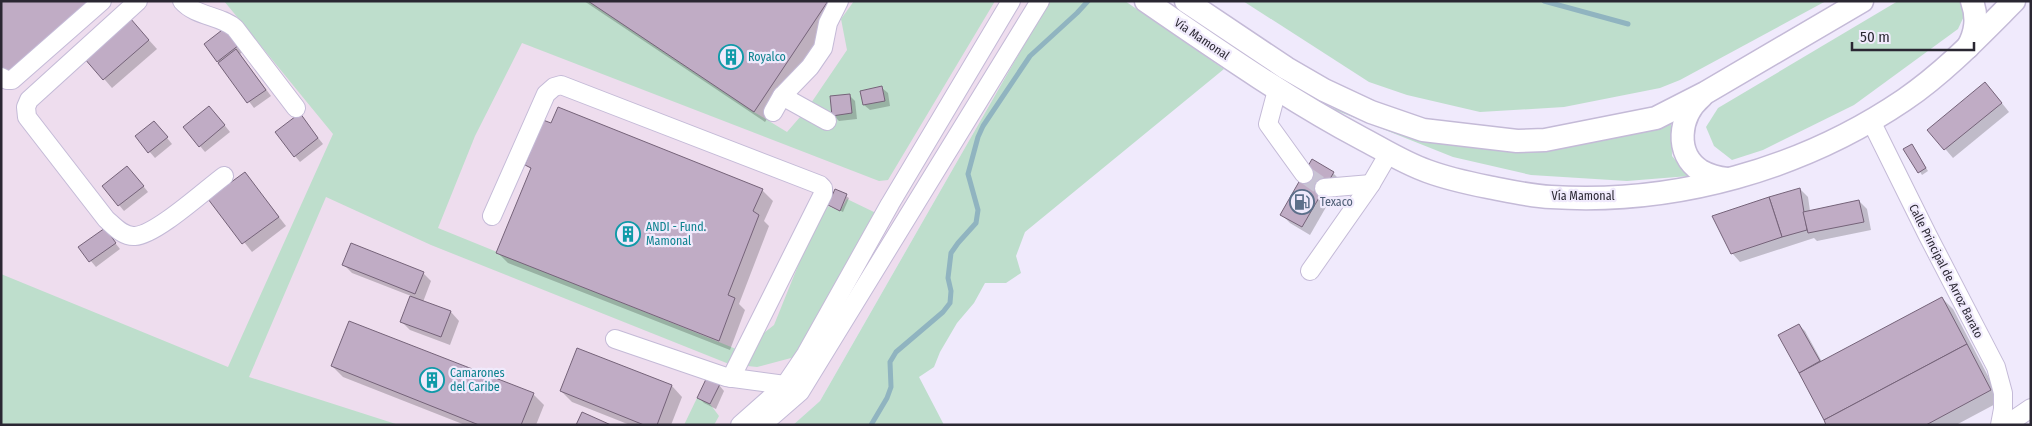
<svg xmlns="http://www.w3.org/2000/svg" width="2032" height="426" font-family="'Fira Sans Condensed',sans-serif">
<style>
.industrial{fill:#ede}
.green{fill:#bedecc}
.shadow{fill:#0003}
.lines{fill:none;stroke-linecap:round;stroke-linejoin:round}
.stream{stroke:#90b4c0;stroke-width:5}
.building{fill:#c0acc5;stroke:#756379}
.minor-tunnel{stroke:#c8c3d4;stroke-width:18;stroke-dasharray:18 9;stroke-linecap:butt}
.minor-casing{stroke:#c4bad7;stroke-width:20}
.major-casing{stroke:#c4bad7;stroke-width:25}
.minor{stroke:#fff;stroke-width:18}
.major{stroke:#fff;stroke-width:22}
.labels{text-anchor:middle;stroke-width:4.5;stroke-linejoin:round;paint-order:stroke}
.street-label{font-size:12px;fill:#2a2732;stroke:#f0eafc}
.culture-label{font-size:12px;fill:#0d838f;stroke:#f0eafc;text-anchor:start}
.service-label{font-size:12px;fill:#4e5e75;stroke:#f0eafc;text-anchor:start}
</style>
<rect width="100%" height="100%" fill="#f0eafc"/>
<polygon class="industrial" points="1,1 1049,1 820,401 793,425 1,425"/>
<g class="green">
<polygon points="224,1 588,1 754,112 787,132 807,109 847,50 841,19 854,1 995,1 888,180 879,181 522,43 475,136 438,228 741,351 774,325 823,204 840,211 847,199 876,213 806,354 757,367 729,364 431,245 326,197 249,377 399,425 1,425 1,274 228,367 333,134"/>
<polygon points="1049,1 1125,1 1224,69 1025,232 1016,256 1021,273 1006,283 985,283 974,303 957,323 940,352 934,367 919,377 944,425 793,425 820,401"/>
<polygon points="1243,1 1826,1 1680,80 1660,88 1564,107 1480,112 1407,95 1369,82"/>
<polygon points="1898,1 1962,1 1965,14 1958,29 1854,105 1763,150 1732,160 1714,146 1706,127 1718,108"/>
<polygon points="1325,106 1460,142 1671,115 1672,156 1689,176 1627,181 1531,175 1453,157"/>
<polygon points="697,398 710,404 719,416 714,425 684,425"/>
</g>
<g class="shadow">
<polygon points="584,1 846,1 765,122"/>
<polygon points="138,28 157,49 112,88 86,58"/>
<polygon points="226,29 244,51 240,54 271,96 254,108 218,61"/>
<polygon points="882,88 888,93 890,106 870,110 864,105"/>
<polygon points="1993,92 2009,112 1953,158 1929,130"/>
<polygon points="849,95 855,101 857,119 839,121 833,115"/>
<polygon points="215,113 230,132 205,152 200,146"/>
<polygon points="300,115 323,144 300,162 295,156"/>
<polygon points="159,128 172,144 155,158 136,136"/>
<polygon points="1914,148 1928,171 1922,175 1905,149"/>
<polygon points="527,165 762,190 773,201 764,221 769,226 739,304 745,310 730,350 508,263 497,252 532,170"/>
<polygon points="133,173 148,192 124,211 119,205"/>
<polygon points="245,173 286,226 252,252 210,199"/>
<polygon points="1333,173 1341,181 1310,235 1290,223 1282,215"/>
<polygon points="1800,189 1808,197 1810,211 1859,201 1867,209 1871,230 1817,241 1814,238 1740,262 1732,253"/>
<polygon points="836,190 849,198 843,212 829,205"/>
<polygon points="105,230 120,249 96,267 80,248"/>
<polygon points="344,265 423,273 431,281 423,302 451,312 459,321 450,345 410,330 401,321 411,296 352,273"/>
<polygon points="1942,298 1953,309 2001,401 1956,425 1827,425 1800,372 1799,325 1805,331 1822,362"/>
<polygon points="578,350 672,386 682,397 671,425 630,425 572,402 561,391"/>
<polygon points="332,366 533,394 544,405 536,425 465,425 343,377"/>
<polygon points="719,385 724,391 716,409 704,403 698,397"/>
</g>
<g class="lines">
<g class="stream">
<polyline points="1544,1 1628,24"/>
<polyline points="871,425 887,398 891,387 890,362 896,352 943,312 950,303 951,291 948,278 951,253 958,243 976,223 978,210 968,174 978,137 983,126 1030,56 1077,13 1088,1"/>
</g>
</g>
<g class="building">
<polygon points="1,1 89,1 7,74 1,68"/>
<polygon points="588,1 828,1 754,112"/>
<polygon points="130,18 149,40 103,80 84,58"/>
<polygon points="226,27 239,45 217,62 204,44"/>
<polygon points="236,49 266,90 247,103 218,63"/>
<polygon points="1985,82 2002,103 1944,150 1927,130"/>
<polygon points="882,86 885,101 863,105 860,91"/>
<polygon points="850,94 852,113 832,116 830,96"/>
<polygon points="209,106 225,125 199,147 183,127"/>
<polygon points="558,107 763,189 753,211 759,215 728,295 735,298 719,341 496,253 531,168 525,165 543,120 551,123"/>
<polygon points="300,113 318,138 294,157 275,132"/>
<polygon points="154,121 168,137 148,153 135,136"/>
<polygon points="1912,144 1926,168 1918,173 1903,149"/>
<polygon points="1312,159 1334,172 1302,227 1280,215"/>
<polygon points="127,166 144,186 118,206 102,186"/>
<polygon points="245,172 279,217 242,244 208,199"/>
<polygon points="1800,188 1807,230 1782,237 1769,197"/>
<polygon points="835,189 847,194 840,211 828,205"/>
<polygon points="1769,197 1782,237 1731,254 1712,216"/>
<polygon points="1859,200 1864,222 1808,233 1803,212"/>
<polygon points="105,228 116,243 89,262 78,247"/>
<polygon points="351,243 424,272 415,294 342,265"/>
<polygon points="410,296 451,311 441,337 400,322"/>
<polygon points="1942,297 1967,344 1824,420 1799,373"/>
<polygon points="349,321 534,393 521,425 479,425 331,366"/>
<polygon points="1799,324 1820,361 1799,373 1778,335"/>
<polygon points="1967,344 1991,390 1926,425 1826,425 1824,420"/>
<polygon points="577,348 672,385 657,425 644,425 560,391"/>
<polygon points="707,377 720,384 710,404 697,398"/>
<polygon points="582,412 611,425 576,425"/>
</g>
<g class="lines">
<polyline class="minor-tunnel" points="1304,174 1324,188"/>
<defs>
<g id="minor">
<path d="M138,1L29,100L26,107L27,117L106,219C114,226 123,237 135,236C156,235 205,190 224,176"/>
<path d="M182,1C196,17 220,15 235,28L296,108"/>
<polyline points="1,77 7,80 12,80 102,1"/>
<polyline points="1277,90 1268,124 1304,174"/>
<polyline points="782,96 827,121"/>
<polyline points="773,112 782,96 810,67 823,48 828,23 839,1"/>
<polyline points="1871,121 1927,234 1996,367 2003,393 2003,409 2000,425"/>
<polyline points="1324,188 1371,184"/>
<polyline points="492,216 546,94 554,87 561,85 820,185 823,188 823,194 731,378"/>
<polyline points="1310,271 1371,184 1389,153"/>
<polyline points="615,339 726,377 785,385 792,389"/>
<polyline points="740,425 785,385 806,354 890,204 1011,1"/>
<polyline points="762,425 800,392 1040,1"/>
<polyline points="2006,425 2031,408"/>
</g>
<g id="major">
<path d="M1146,1C1216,49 1286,98 1361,138C1382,149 1404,163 1427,171C1446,178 1468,183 1488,187C1509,191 1530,196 1551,197C1675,205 1802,169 1904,100C1945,72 1979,36 2014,1"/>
<polyline points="1186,1 1286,68 1324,90 1371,112 1423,130 1517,141 1545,140 1656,118 1705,93 1862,1"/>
<path d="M1968,47C1976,32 1978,18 1972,1"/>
<path d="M1701,97C1679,116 1674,154 1701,171C1710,176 1718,178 1727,179"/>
</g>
</defs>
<use href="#minor" class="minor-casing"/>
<use href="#major" class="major-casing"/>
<use href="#minor" class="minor"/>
<use href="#major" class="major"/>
</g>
<defs>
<symbol id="building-ring" viewBox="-11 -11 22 22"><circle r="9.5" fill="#f0eafc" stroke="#0f9aa8" stroke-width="1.5"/><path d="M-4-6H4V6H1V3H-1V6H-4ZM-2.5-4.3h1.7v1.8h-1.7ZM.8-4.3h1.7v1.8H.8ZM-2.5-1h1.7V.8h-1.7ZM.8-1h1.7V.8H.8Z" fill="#0f9aa8"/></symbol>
<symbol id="fuel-ring" viewBox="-11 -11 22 22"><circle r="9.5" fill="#f0eafc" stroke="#5c6f8a" stroke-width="1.5"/><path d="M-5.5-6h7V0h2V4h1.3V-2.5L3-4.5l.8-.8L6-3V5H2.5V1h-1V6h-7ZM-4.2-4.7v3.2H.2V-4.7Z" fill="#5c6f8a"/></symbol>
</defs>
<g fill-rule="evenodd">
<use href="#building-ring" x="717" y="43" width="28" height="28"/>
<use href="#fuel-ring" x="1288" y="188" width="28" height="28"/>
<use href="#building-ring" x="614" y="220" width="28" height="28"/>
<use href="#building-ring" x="418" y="366" width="28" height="28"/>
</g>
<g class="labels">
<g class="street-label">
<text transform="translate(1202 39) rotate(34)" y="4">Vía Mamonal</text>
<text x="1583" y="200">Vía Mamonal</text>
<text transform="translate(1946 271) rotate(63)" y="4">Calle Principal de Arroz Barato</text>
</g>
<g class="culture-label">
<text x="748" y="61">Royalco</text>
<text x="646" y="231">ANDI - Fund.<tspan x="646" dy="14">Mamonal</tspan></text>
<text x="450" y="377">Camarones<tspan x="450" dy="14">del Caribe</tspan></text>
</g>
<g class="service-label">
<text x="1320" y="206">Texaco</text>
</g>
</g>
<rect width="2032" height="426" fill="none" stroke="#2a2732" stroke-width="5"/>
<path d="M1852 42v8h122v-8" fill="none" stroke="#2a2732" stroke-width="2.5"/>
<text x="1860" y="42" font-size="15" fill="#2a2732" stroke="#f0eafc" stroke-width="4" paint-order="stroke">50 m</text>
</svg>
